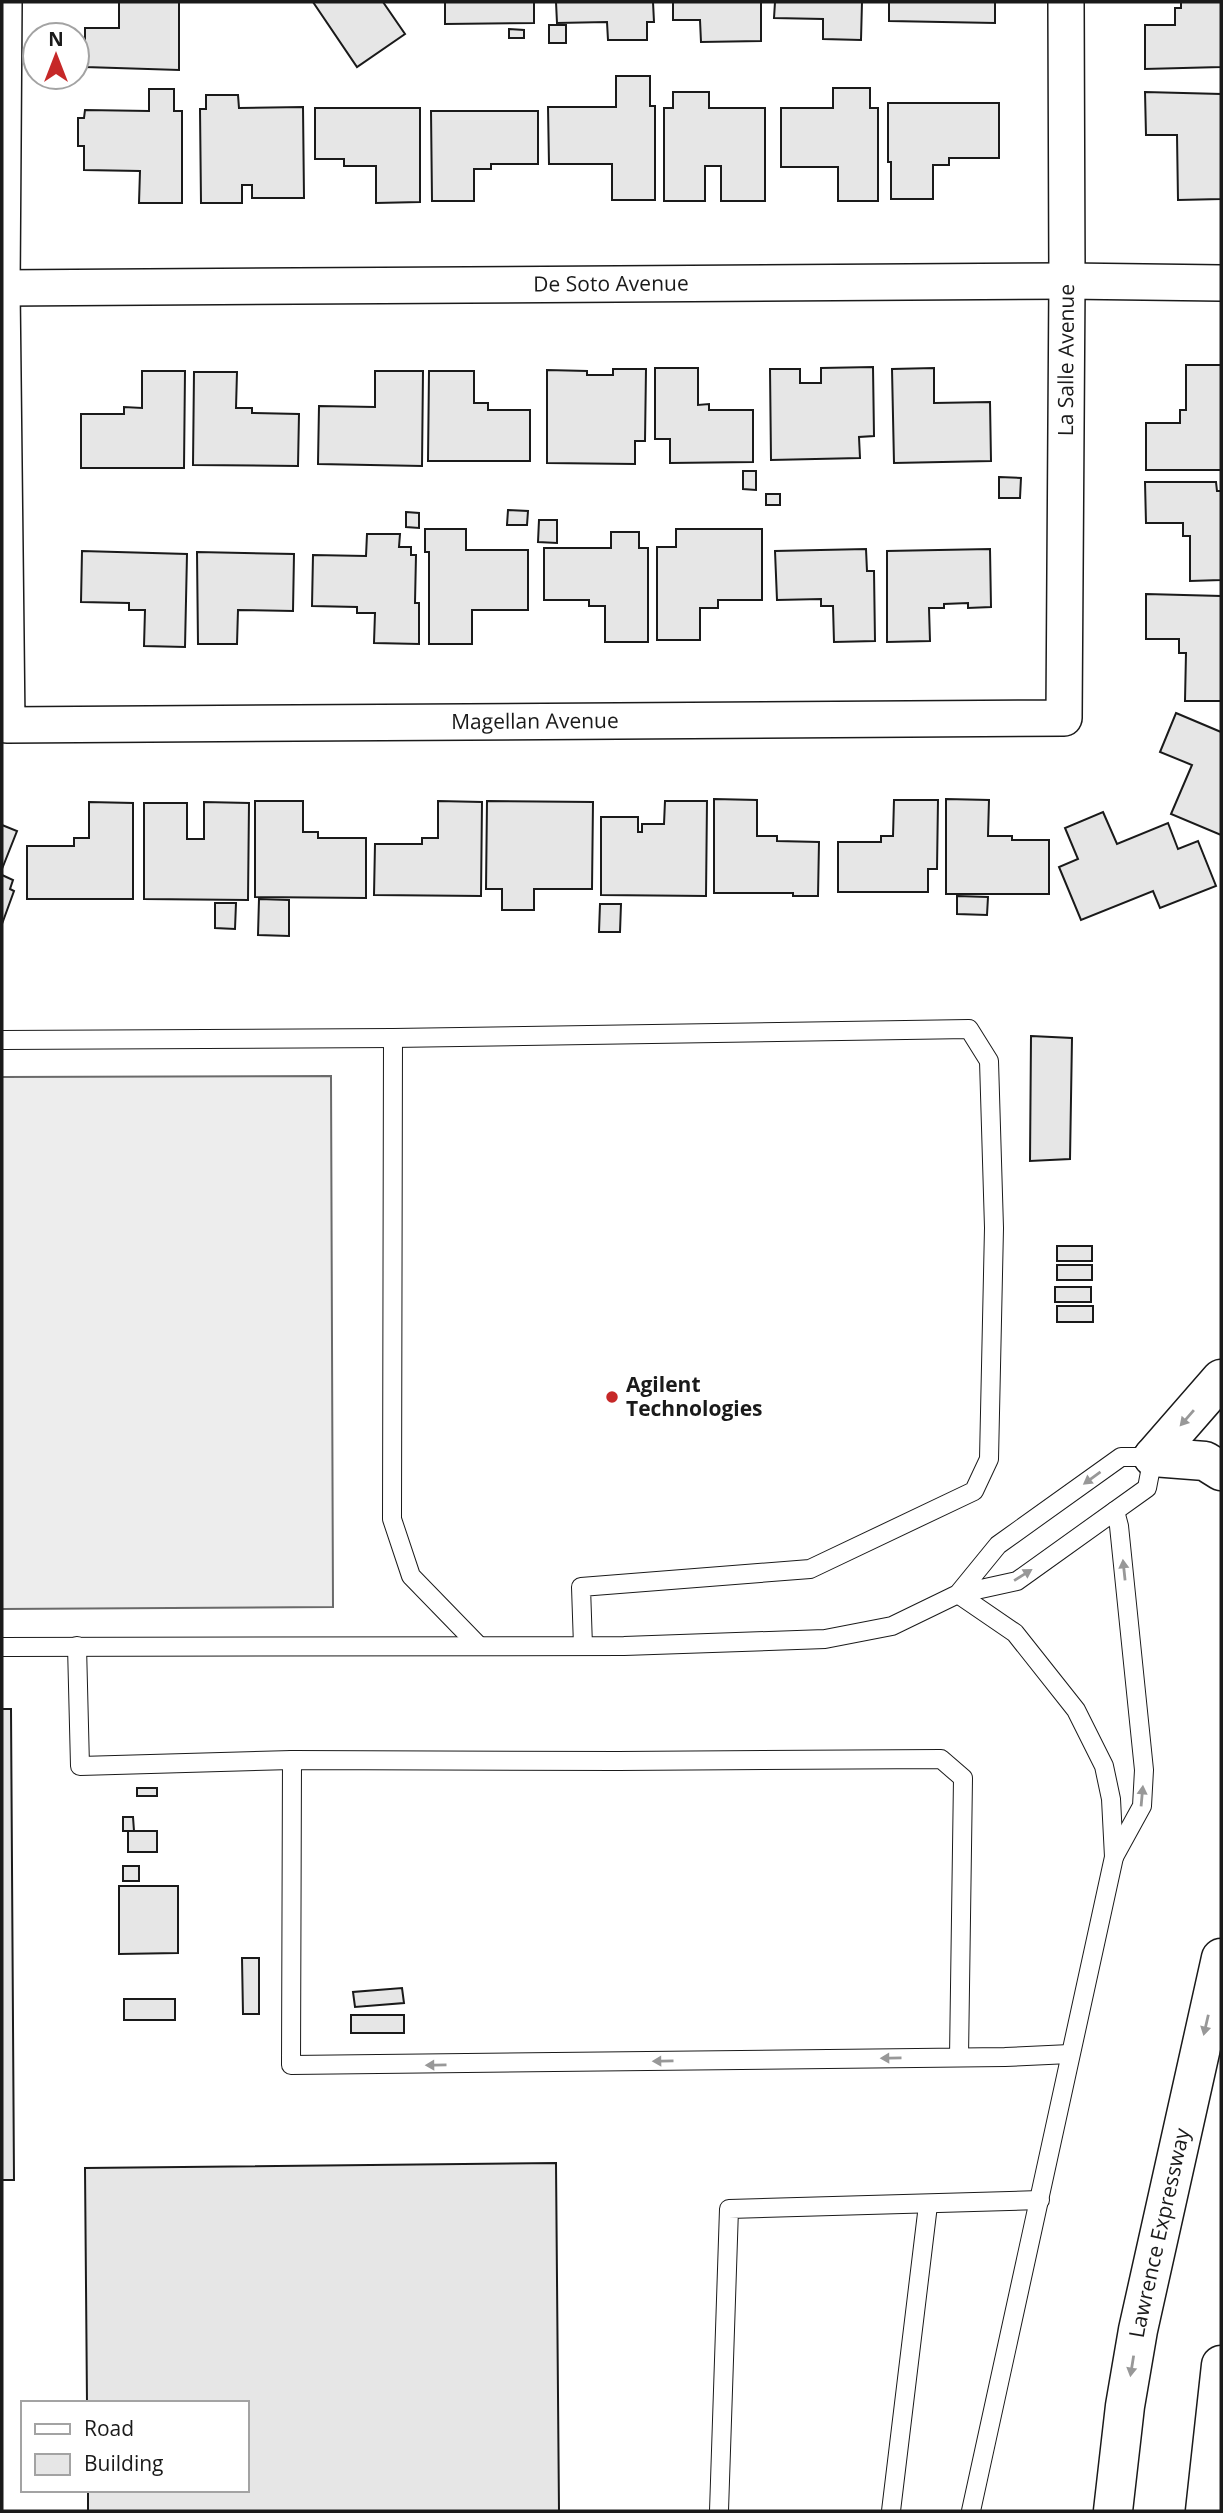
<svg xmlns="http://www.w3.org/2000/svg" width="1223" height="2513" font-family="'Open Sans',sans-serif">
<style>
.built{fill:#ededed;stroke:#6a6a6a;stroke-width:2}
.building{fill:#e6e6e6;stroke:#1a1a1a;stroke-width:2}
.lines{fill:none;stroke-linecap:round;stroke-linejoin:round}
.lane-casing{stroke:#1a1a1a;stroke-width:20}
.street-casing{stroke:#1a1a1a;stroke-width:38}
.highway-casing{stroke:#1a1a1a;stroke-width:41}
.lane{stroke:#fff;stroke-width:18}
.street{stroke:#fff;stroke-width:35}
.highway{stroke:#fff;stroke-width:38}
.oneway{fill:#989898}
.poi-dot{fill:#c62828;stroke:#fff;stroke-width:2.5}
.labels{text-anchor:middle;stroke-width:5;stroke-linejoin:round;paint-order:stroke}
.street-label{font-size:21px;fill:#1a1a1a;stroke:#fff}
.poi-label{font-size:21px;font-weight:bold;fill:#1a1a1a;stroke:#fff;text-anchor:start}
</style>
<rect width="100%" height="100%" fill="#fff"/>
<polygon class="built" points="331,1076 333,1607 2,1609 2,1077"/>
<g class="building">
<polygon points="119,2 179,2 179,70 85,67 85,28 119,28"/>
<polygon points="313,2 383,2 405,34 357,67"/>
<polygon points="445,2 534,2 534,23 445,24"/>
<polygon points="556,2 653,2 654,22 647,22 647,40 608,40 607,22 557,23"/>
<polygon points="673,2 761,2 761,41 701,42 700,20 673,20"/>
<polygon points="775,2 862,2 861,40 823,39 823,19 774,18"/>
<polygon points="889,2 995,2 995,23 889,21"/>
<polygon points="1181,2 1221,2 1221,67 1145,69 1145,25 1175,25 1175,8 1181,8"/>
<rect x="549" y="25" width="17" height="18"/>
<polygon points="509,29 524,30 524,38 509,38"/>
<polygon points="616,76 650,76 650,106 655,106 655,200 612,200 612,164 549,164 548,107 616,107"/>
<polygon points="833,88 870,88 870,108 878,108 878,201 838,201 838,167 781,167 781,108 833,108"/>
<polygon points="149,89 174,89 174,111 182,111 182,203 139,203 140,171 84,170 84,146 78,146 78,118 84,118 85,110 149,111"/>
<polygon points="673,92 709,92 709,108 765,108 765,201 721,201 721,166 705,166 705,201 664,201 664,108 673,108"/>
<polygon points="1145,92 1221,94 1221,199 1178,200 1177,135 1146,135"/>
<polygon points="206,95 238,95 239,108 303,107 304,198 252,198 252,185 242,185 242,203 201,203 200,109 206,109"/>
<polygon points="888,103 999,103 999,158 949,158 949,165 933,165 933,199 891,199 891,162 888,162"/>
<polygon points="315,108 420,108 420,202 376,203 376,166 344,166 344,159 315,159"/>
<polygon points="431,111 538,111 538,164 491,164 491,169 474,169 474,201 432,201"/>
<polygon points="1186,365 1221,365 1221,470 1146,470 1146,423 1180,423 1180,410 1186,410"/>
<polygon points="873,367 874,436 859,437 860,458 771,460 770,369 800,369 800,383 821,383 821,368"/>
<polygon points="655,368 698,368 698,405 709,404 709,410 753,410 753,462 670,463 670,439 655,439"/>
<polygon points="934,368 934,403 990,402 991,461 894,463 892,369"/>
<polygon points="613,369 646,369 645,441 635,441 635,464 547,463 547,370 587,371 587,375 613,375"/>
<polygon points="142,371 185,371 184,468 81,468 81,414 124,414 124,407 142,408"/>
<polygon points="375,371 423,371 422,466 318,464 319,406 375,407"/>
<polygon points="429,371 474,371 474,403 488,403 488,410 530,410 530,461 428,461"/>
<polygon points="194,372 237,372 236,408 252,408 252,413 299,414 298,466 193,465"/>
<polygon points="743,471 756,471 756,490 743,489"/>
<polygon points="999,477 1021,478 1020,498 999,498"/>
<polygon points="1145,482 1216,482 1217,491 1221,491 1221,580 1190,581 1190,536 1183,536 1183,523 1146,523"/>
<rect x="766" y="494" width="14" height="11"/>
<polygon points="508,510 528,511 527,525 507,525"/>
<polygon points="406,512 419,513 419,528 406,527"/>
<polygon points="539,520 557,520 557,543 538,542"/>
<polygon points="425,529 466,529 466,550 528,550 528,610 472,610 472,644 429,644 429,552 425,552"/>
<polygon points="676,529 762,529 762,600 718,600 718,608 700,608 700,640 657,640 657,547 676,547"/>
<polygon points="611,532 639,532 639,548 648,548 648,642 605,642 605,606 589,606 589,600 544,600 544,548 611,548"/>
<polygon points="367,534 400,534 399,547 411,547 411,555 416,555 415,603 419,603 419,644 374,643 375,613 357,613 357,607 312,606 313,555 366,556"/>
<polygon points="866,549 867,571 874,571 875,641 834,642 833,606 821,606 821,599 777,600 775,551"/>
<polygon points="990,549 991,607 968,608 968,603 944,604 944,608 929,608 930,641 887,642 887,551"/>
<polygon points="82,551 187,554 185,647 144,646 145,610 129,610 129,603 81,602"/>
<polygon points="197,552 294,554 293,611 238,610 237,644 198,644"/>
<polygon points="1146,594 1221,596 1221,701 1185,701 1186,653 1179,653 1179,639 1146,639"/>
<polygon points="1176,713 1221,732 1221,835 1171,814 1192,765 1160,752"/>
<polygon points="714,799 757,800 757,836 777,836 777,841 819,842 818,896 793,896 793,893 714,893"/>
<polygon points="946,799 989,800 988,836 1012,836 1012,840 1049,840 1049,894 946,894"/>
<polygon points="894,800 938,800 937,869 928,869 928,892 838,892 838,842 881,842 881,836 893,836"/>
<polygon points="255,801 303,801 303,832 318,832 318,838 366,838 366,898 255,897"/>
<polygon points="438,801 482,802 481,896 374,895 375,844 422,844 422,838 438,838"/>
<polygon points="487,801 593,802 592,889 534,889 534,910 502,910 502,889 486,889"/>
<polygon points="665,801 707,801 706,896 601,895 601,817 638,817 638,832 642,832 642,824 664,824"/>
<polygon points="89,802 133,803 133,899 27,899 27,846 74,846 74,838 89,838"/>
<polygon points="204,802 249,803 248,900 144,899 144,803 187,803 187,839 204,839"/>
<polygon points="1103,812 1117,844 1168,823 1178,849 1198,841 1216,886 1160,908 1153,891 1081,920 1059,867 1078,859 1065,828"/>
<polygon points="2,825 17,831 2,869"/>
<polygon points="2,875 13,880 10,889 14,891 2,924"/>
<polygon points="957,896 988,897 987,915 957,914"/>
<polygon points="259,899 289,900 289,936 258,935"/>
<polygon points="215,903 236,903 235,929 215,928"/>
<polygon points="600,904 621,904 620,932 599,932"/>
<polygon points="1031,1036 1072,1038 1070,1159 1030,1161"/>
<rect x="1057" y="1246" width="35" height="15"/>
<rect x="1057" y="1265" width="35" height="15"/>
<rect x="1055" y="1287" width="36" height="15"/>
<rect x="1057" y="1306" width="36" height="16"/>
<polygon points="2,1709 11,1709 14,2180 2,2180"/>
<rect x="137" y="1788" width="20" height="8"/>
<polygon points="123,1817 133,1817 134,1831 123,1831"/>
<rect x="128" y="1831" width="29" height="21"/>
<rect x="123" y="1866" width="16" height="15"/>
<polygon points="119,1886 178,1886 178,1953 119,1954"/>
<polygon points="242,1958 259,1958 259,2014 243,2014"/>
<polygon points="402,1988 404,2003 355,2007 353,1992"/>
<rect x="124" y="1999" width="51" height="21"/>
<rect x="351" y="2015" width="53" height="18"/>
<polygon points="556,2163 559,2511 88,2511 88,2490 247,2490 247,2403 87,2403 85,2168"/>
</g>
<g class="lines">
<defs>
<g id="lane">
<polyline points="393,1038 392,1519 411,1576 479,1646"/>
<polyline points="2,1040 393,1038 969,1029 989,1061 994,1228 989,1459 974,1491 810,1569 581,1587 583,1646"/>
<polyline points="958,1594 1015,1633 1076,1710 1104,1766 1111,1799 1114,1857 971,2511"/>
<polyline points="77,1646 80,1766 292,1760"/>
<polyline points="2,1647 624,1646 825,1639 892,1626 958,1594 1017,1581 1147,1488 1153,1457 1121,1457 998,1545 958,1594"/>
<polyline points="1114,1857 1142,1806 1144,1770 1119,1526 1115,1511"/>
<polyline points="959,2057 963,1778 941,1759 618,1761 292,1760 291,2065 1005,2057 1070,2054"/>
<polyline points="719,2511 729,2209 1040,2200"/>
<polyline points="891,2511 928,2205"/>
</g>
<g id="street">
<path id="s1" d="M4,2L2,288L7,725L1064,718L1067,281L1066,2"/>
<path id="s2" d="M2,288L1067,281L1221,283"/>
</g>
<g id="highway">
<polyline points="1153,1457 1221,1379"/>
<polyline points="1153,1457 1205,1461 1221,1471"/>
<path id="s3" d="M1113,2511L1125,2406L1138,2330L1221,1958"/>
<polyline points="1205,2511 1221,2365"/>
</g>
</defs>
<use href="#lane" class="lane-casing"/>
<use href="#street" class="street-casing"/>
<use href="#highway" class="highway-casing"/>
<use href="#lane" class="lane"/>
<use href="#street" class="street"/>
<use href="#highway" class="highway"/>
</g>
<defs><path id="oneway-solid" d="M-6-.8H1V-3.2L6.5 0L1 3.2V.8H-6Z" transform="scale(1.75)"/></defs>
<g class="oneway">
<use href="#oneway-solid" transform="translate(1187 1418) rotate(131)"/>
<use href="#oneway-solid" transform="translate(1092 1478) rotate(144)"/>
<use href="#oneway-solid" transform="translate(1124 1570) rotate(-96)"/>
<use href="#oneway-solid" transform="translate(1023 1575) rotate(-32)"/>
<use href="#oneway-solid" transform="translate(1142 1796) rotate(-85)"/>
<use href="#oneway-solid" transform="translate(1206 2025) rotate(103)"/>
<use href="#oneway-solid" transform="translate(891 2058) rotate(179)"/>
<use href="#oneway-solid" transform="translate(663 2061) rotate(179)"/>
<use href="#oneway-solid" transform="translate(436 2065) rotate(179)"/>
<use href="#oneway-solid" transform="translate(1132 2366) rotate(99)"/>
</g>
<circle class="poi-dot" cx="612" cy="1397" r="7"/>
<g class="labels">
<g class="street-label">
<text dy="7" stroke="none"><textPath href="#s2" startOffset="609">De Soto Avenue</textPath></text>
<text dy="7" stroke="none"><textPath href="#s1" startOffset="2138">La Salle Avenue</textPath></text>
<text dy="7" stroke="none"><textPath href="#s1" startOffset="1251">Magellan Avenue</textPath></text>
<text dy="7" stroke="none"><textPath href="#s3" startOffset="282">Lawrence Expressway</textPath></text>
</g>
<g class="poi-label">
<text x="626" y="1392">Agilent<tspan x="626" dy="24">Technologies</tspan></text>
</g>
</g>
<rect width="1223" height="2513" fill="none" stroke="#1a1a1a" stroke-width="7"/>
<rect x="21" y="2401" width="228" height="91" fill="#ffffff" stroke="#a3a3a3" stroke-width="2"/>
<rect x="35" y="2424" width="35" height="10" fill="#ffffff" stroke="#a3a3a3" stroke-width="2"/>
<text x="84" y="2436" font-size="21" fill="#1a1a1a">Road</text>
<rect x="35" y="2454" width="35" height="21" fill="#e6e6e6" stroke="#a3a3a3" stroke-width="2"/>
<text x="84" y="2471" font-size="21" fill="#1a1a1a">Building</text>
<g transform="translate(56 56)"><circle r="33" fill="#ffffff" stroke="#a3a3a3" stroke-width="2"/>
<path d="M0-5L12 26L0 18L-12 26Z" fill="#c62828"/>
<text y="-10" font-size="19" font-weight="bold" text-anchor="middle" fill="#1a1a1a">N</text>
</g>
</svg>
